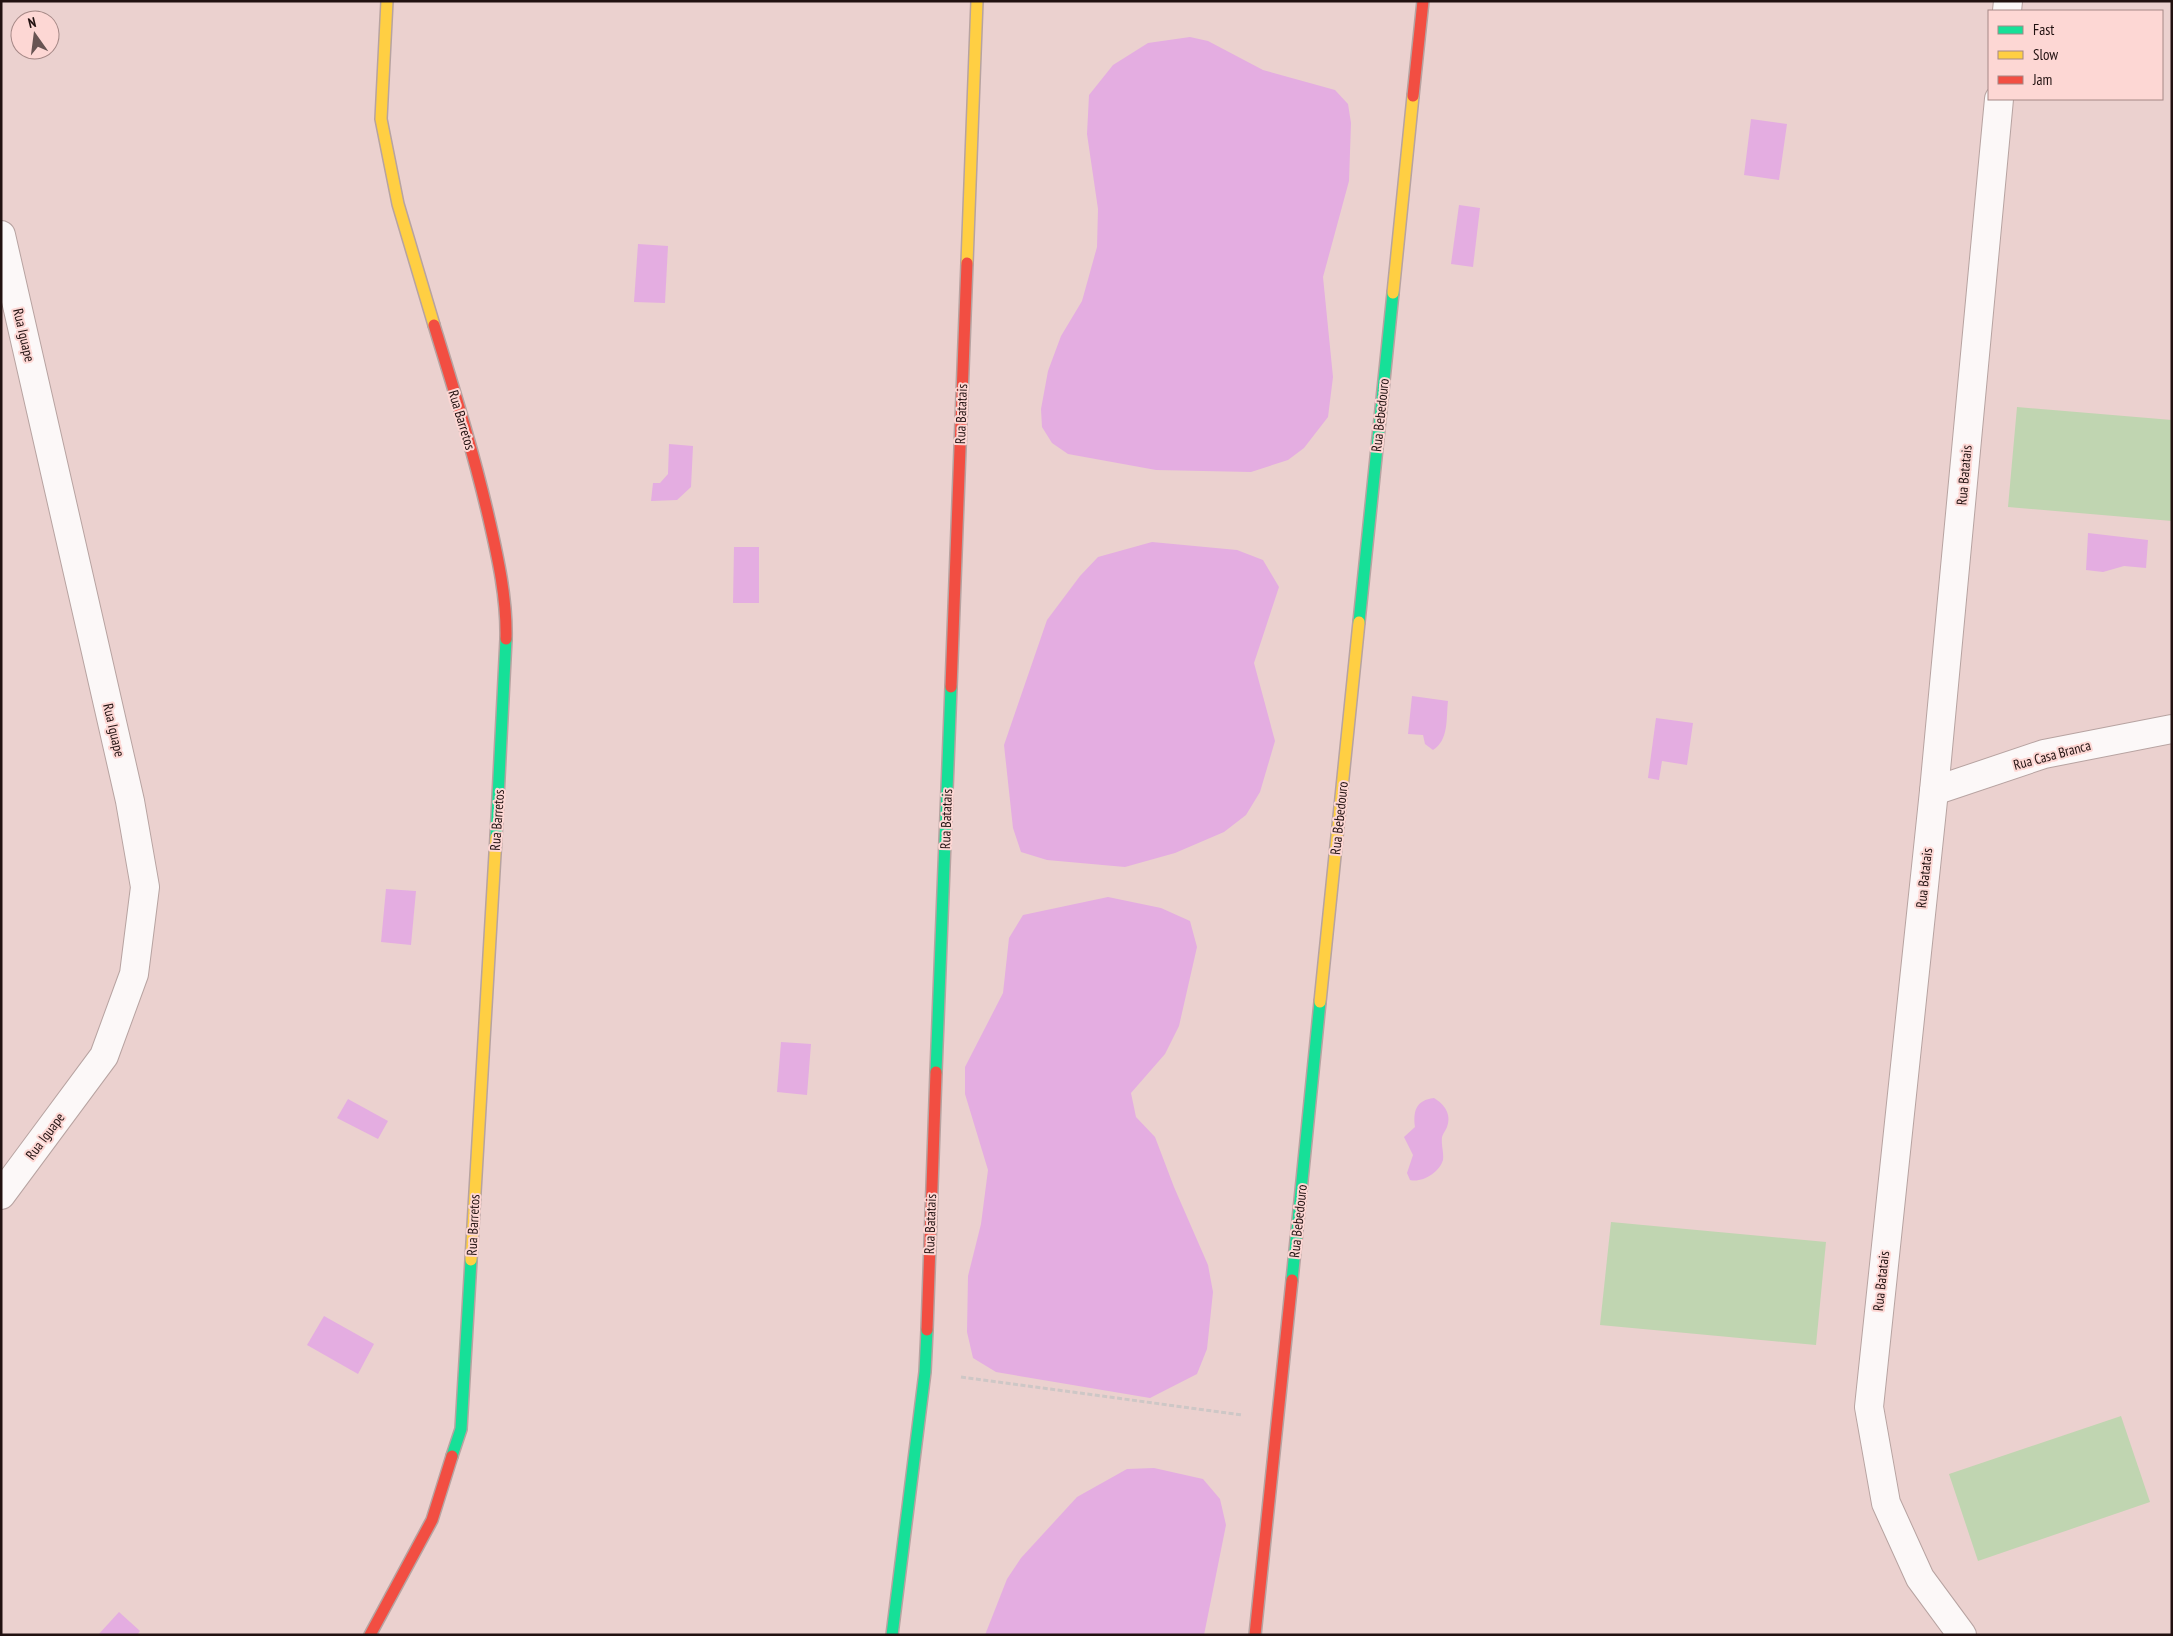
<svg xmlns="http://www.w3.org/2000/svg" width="2173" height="1636" font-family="'PT Sans Narrow',sans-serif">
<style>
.green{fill:#c0d5b1}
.water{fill:#e4ade1}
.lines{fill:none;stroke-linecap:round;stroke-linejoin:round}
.street-casing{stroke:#b7a3a1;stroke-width:30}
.fast-casing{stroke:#b7a3a1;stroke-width:14}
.slow-casing{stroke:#b7a3a1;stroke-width:14}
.jam-casing{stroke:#b7a3a1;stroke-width:14}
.path{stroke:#cec7c6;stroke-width:3;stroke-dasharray:5 2.5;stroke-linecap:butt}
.street{stroke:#fcf8f8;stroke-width:28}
.fast{stroke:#16e098;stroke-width:11}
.slow{stroke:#ffcf43;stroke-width:11}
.jam{stroke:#f24e42;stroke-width:11}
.labels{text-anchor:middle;stroke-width:4;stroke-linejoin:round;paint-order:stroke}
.street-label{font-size:14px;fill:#211110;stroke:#fdd7d4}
</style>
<rect width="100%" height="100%" fill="#ebd1cf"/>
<g class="green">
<polygon points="2017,407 2172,420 2172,521 2008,507"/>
<polygon points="1611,1222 1826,1242 1816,1345 1600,1325"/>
<polygon points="2121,1416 2150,1502 1978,1561 1949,1474"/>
</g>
<g class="water">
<polygon points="1190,37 1208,41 1263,70 1335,90 1348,104 1351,123 1349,181 1323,277 1333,377 1328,417 1304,448 1288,460 1251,472 1156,470 1068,454 1052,443 1042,427 1041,409 1048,371 1061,336 1082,301 1097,247 1098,209 1087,134 1089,95 1113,65 1148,43"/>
<polygon points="1751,119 1787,124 1779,180 1744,175"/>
<polygon points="1459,205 1480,208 1473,267 1451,264"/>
<polygon points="638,244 668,246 665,303 634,302"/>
<polygon points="669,444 693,446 691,487 677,500 651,501 653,483 660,483 668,474"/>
<polygon points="2088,533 2148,540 2146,568 2124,566 2103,572 2086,570"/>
<polygon points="1152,542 1237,550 1263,560 1279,587 1254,663 1275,741 1260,792 1246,815 1224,832 1175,853 1125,867 1047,860 1021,852 1013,828 1004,745 1047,620 1080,576 1098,557"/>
<polygon points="734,547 759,547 759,603 733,603"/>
<path d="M1412,696L1448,701C1446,719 1449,740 1433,750L1425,744L1423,735L1408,734Z"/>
<polygon points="1656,718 1693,723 1687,765 1662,761 1659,780 1648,778"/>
<polygon points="386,889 416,891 411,945 381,942"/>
<polygon points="1108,897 1161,908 1190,921 1197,947 1179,1026 1165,1054 1131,1093 1136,1117 1155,1137 1174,1187 1208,1265 1213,1292 1207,1349 1197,1374 1150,1398 996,1372 973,1358 967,1332 968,1276 981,1224 988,1170 965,1094 965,1067 1003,993 1009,938 1023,915"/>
<polygon points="781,1042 811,1044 807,1095 777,1092"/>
<path d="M1434,1098C1444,1104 1452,1114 1447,1127C1446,1130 1443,1133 1442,1137C1441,1145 1444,1153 1443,1160C1439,1173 1422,1183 1410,1180L1407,1173L1413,1155L1404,1137L1415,1127C1413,1111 1416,1100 1434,1098Z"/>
<polygon points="348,1099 388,1121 378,1139 337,1118"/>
<polygon points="324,1316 374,1344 358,1374 307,1345"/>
<polygon points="1154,1468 1203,1479 1220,1499 1226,1525 1204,1635 985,1635 1007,1579 1021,1558 1077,1497 1127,1469"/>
<polygon points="119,1612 140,1631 137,1635 98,1635"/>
</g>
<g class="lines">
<defs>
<g id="street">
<polyline points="2007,11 2008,1"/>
<polyline points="1,235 130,801 145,887 134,974 104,1056 1,1195"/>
<polyline points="1934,791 2044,754 2172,729"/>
<polyline points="1962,1635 1920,1578 1886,1503 1869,1407 1934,791 1999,99"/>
</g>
<g id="fast">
<polyline points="1359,622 1393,293"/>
<polyline points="496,837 506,639"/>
<polyline points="936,1072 951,687"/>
<polyline points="1292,1280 1320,1002"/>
<polyline points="452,1456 461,1429 471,1260"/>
<polyline points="892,1635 925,1372 927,1330"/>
</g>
<g id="slow">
<polyline points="387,1 381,119 398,204 434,325"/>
<polyline points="967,263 977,1"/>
<polyline points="1393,293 1413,96"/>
<polyline points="1320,1002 1359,622"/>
<polyline points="471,1260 496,837"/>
</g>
<g id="jam">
<polyline points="1413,96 1423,1"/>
<path d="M434,325C454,390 474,454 489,519C498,558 507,599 506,639"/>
<polyline points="951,687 967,263"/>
<polyline points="927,1330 936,1072"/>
<polyline points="370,1635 432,1520 452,1456"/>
<polyline points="1255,1635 1292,1280"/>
</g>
</defs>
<use href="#street" class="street-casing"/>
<use href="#fast" class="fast-casing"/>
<use href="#slow" class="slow-casing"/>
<use href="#jam" class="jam-casing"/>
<polyline class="path" points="961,1377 1242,1415"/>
<use href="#street" class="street"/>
<use href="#fast" class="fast"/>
<use href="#slow" class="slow"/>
<use href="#jam" class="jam"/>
</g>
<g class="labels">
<g class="street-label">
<text transform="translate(24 335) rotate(77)" y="5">Rua Iguape</text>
<text transform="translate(961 414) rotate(-88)" y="5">Rua Batatais</text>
<text transform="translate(1380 415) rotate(-84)" y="5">Rua Bebedouro</text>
<text transform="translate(462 420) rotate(73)" y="5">Rua Barretos</text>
<text transform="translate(1964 475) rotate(-85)" y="5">Rua Batatais</text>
<text transform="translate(114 730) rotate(77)" y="5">Rua Iguape</text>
<text transform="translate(2052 755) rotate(-15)" y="5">Rua Casa Branca</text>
<text transform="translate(1339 818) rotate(-84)" y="5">Rua Bebedouro</text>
<text transform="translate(946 819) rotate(-88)" y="5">Rua Batatais</text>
<text transform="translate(497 820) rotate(-86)" y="5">Rua Barretos</text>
<text transform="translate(1924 878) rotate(-84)" y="5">Rua Batatais</text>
<text transform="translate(45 1136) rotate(-53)" y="5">Rua Iguape</text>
<text transform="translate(1298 1221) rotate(-84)" y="5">Rua Bebedouro</text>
<text transform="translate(930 1224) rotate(-88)" y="5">Rua Batatais</text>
<text transform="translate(473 1225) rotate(-87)" y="5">Rua Barretos</text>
<text transform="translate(1881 1281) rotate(-84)" y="5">Rua Batatais</text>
</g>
</g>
<rect width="2173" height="1636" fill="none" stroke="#211110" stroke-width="5"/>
<rect x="1988" y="10" width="175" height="90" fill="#fdd7d4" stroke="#a58886"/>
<rect x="1998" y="26" width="25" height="8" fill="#16e098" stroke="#a58886"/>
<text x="2033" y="35" font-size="15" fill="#211110">Fast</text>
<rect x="1998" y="51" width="25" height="8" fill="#ffcf43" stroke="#a58886"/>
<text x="2033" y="60" font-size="15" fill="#211110">Slow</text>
<rect x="1998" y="76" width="25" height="8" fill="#f24e42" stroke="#a58886"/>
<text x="2033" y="85" font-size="15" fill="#211110">Jam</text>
<g transform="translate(35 35) rotate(346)"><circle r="24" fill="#fdd7d4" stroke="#a58886"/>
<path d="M0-4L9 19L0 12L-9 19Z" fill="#685453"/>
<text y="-8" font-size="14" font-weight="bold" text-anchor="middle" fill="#211110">N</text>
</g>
</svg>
